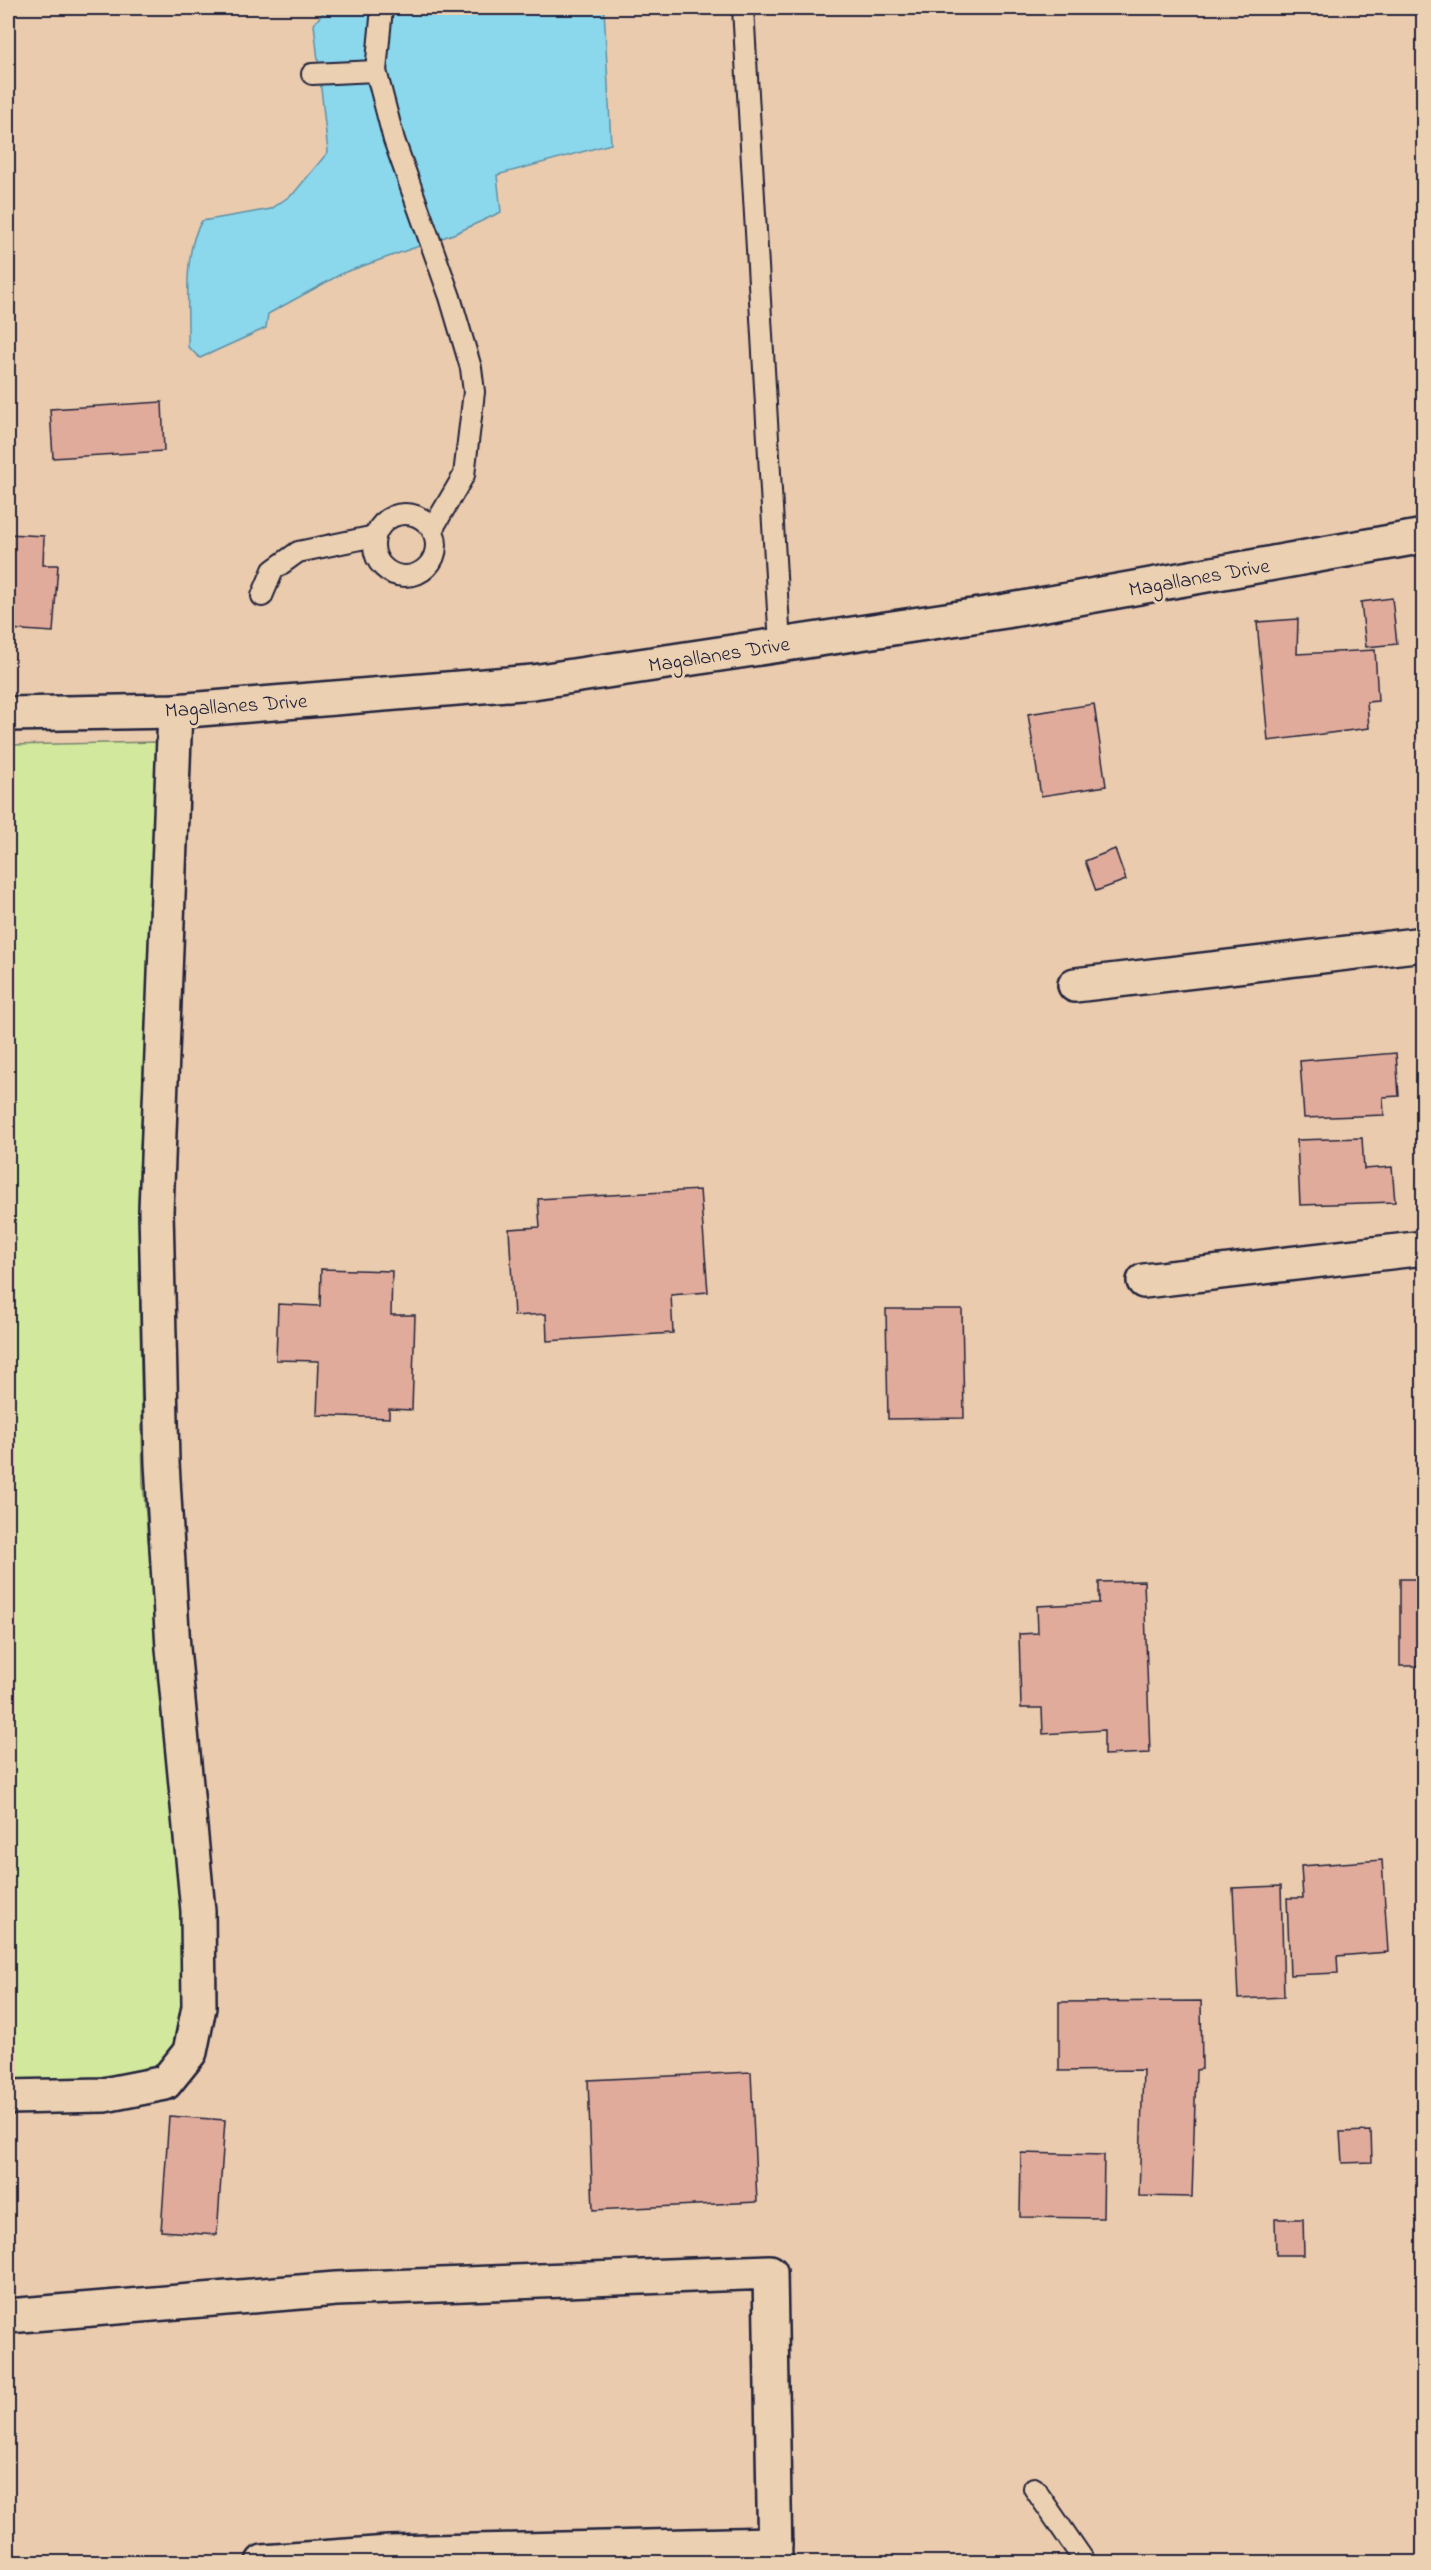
<svg xmlns="http://www.w3.org/2000/svg" width="1431" height="2570" font-family="'Indie Flower',sans-serif">
<style>
.green{fill:#d1e89d;stroke:#7a856c;stroke-width:1.5}
.water{fill:#8bd7eb;stroke:#618fa5;stroke-width:1.5}
.building{fill:#e0ab9b;stroke:#22223b;stroke-width:1.5}
.lines{fill:none;stroke-linecap:round;stroke-linejoin:round}
.service-casing{stroke:#22223b;stroke-width:24}
.minor-casing{stroke:#22223b;stroke-width:38}
.tertiary-casing{stroke:#22223b;stroke-width:38}
.service{stroke:#ebd1b2;stroke-width:20}
.minor{stroke:#ebd1b2;stroke-width:33}
.tertiary{stroke:#ebd1b2;stroke-width:33}
.labels{text-anchor:middle;stroke-width:6;stroke-linejoin:round;paint-order:stroke}
.street-label{font-size:21px;fill:#22223b;stroke:#ebd1b2}
</style>
<rect width="100%" height="100%" fill="#eacbae"/>
<filter id="ink" filterUnits="userSpaceOnUse"><feTurbulence type="fractalNoise" baseFrequency=".0167" numOctaves="2"/><feDisplacementMap in="SourceGraphic" scale="12" xChannelSelector="R" yChannelSelector="G"/><feConvolveMatrix kernelMatrix="1 2 1 2 8 2 1 2 1" color-interpolation-filters="sRGB"/></filter>
<g filter="url(#ink)">
<polygon class="green" points="157,742 138,1206 143,1483 183,1913 187,2004 172,2050 149,2073 73,2080 8,2082 8,745"/>
<path class="water" d="M327,8H604L611,144L497,175L501,212L456,233L343,273L268,314L266,328L200,358L188,347C189,311 182,251 202,221L271,209L294,193L328,152L314,24Z"/>
<g class="building">
<polygon points="162,402 164,451 53,458 50,409"/>
<polygon points="8,525 8,534 44,536 43,565 58,565 53,632 8,629"/>
<polygon points="1392,598 1397,644 1366,647 1361,602"/>
<polygon points="1298,619 1297,654 1375,650 1378,701 1367,702 1369,728 1268,741 1257,622"/>
<polygon points="1094,704 1106,786 1041,796 1028,714"/>
<polygon points="1115,849 1126,880 1096,891 1085,861"/>
<polygon points="1396,1053 1399,1096 1383,1097 1384,1115 1304,1118 1300,1061"/>
<polygon points="1362,1138 1364,1169 1392,1167 1395,1202 1300,1205 1297,1140"/>
<polygon points="700,1190 708,1292 671,1295 673,1333 547,1341 546,1314 514,1316 509,1229 540,1227 538,1199"/>
<polygon points="321,1269 392,1271 391,1315 415,1315 412,1410 389,1409 389,1418 317,1415 319,1361 276,1360 278,1304 320,1306"/>
<polygon points="886,1309 962,1309 964,1418 888,1419"/>
<rect x="1400" y="1579" width="24" height="87"/>
<polygon points="1144,1581 1150,1753 1104,1755 1104,1730 1043,1734 1042,1708 1021,1708 1019,1634 1038,1633 1037,1606 1099,1603 1099,1582"/>
<polygon points="1382,1860 1388,1952 1337,1956 1338,1973 1290,1975 1287,1898 1303,1898 1301,1866"/>
<polygon points="1281,1886 1284,1997 1238,1999 1233,1888"/>
<polygon points="1201,2001 1202,2069 1196,2070 1192,2197 1139,2196 1143,2070 1059,2071 1059,2002"/>
<polygon points="751,2072 757,2202 593,2210 588,2080"/>
<polygon points="169,2116 225,2120 217,2235 161,2231"/>
<polygon points="1371,2131 1372,2162 1342,2163 1340,2132"/>
<polygon points="1021,2153 1104,2155 1103,2218 1020,2217"/>
<polygon points="1275,2219 1303,2219 1304,2255 1276,2255"/>
</g>
<g class="lines">
<defs>
<g id="service">
<polyline points="382,8 376,71 394,140 450,297 471,368 474,392 464,475 433,528"/>
<polyline points="743,8 780,645"/>
<polyline points="312,74 376,71"/>
<circle cx="405" cy="545" r="31"/>
<polyline points="262,596 273,570 298,552 375,536"/>
<polyline points="1034,2488 1085,2562"/>
</g>
<g id="minor">
<polyline points="1075,985 1424,944"/>
<polyline points="1144,1281 1424,1248"/>
<polyline points="8,2097 104,2095 165,2083 190,2052 199,2007 198,1911 173,1648 162,1463 156,1211 175,711"/>
<polyline points="8,2316 336,2289 770,2272 775,2562"/>
<polyline points="263,2562 389,2553 775,2544"/>
</g>
<polyline id="tertiary" points="8,714 175,711 533,682 1006,611 1424,536"/>
</defs>
<use href="#service" class="service-casing"/>
<use href="#minor" class="minor-casing"/>
<use href="#tertiary" class="tertiary-casing"/>
<use href="#service" class="service"/>
<use href="#minor" class="minor"/>
<use href="#tertiary" class="tertiary"/>
</g>
</g>
<g class="labels">
<g class="street-label">
<text transform="translate(1199 577) rotate(-10)" y="7">Magallanes Drive</text>
<text transform="translate(719 654) rotate(-9)" y="7">Magallanes Drive</text>
<text transform="translate(236 705) rotate(-4)" y="7">Magallanes Drive</text>
</g>
</g>
<rect width="1431" height="2570" fill="none" stroke="#ebd1b2" stroke-width="30"/>
<rect x="15" y="15" width="1401" height="2540" fill="none" stroke="#22223b" stroke-width="2" filter="url(#ink)"/>
</svg>
